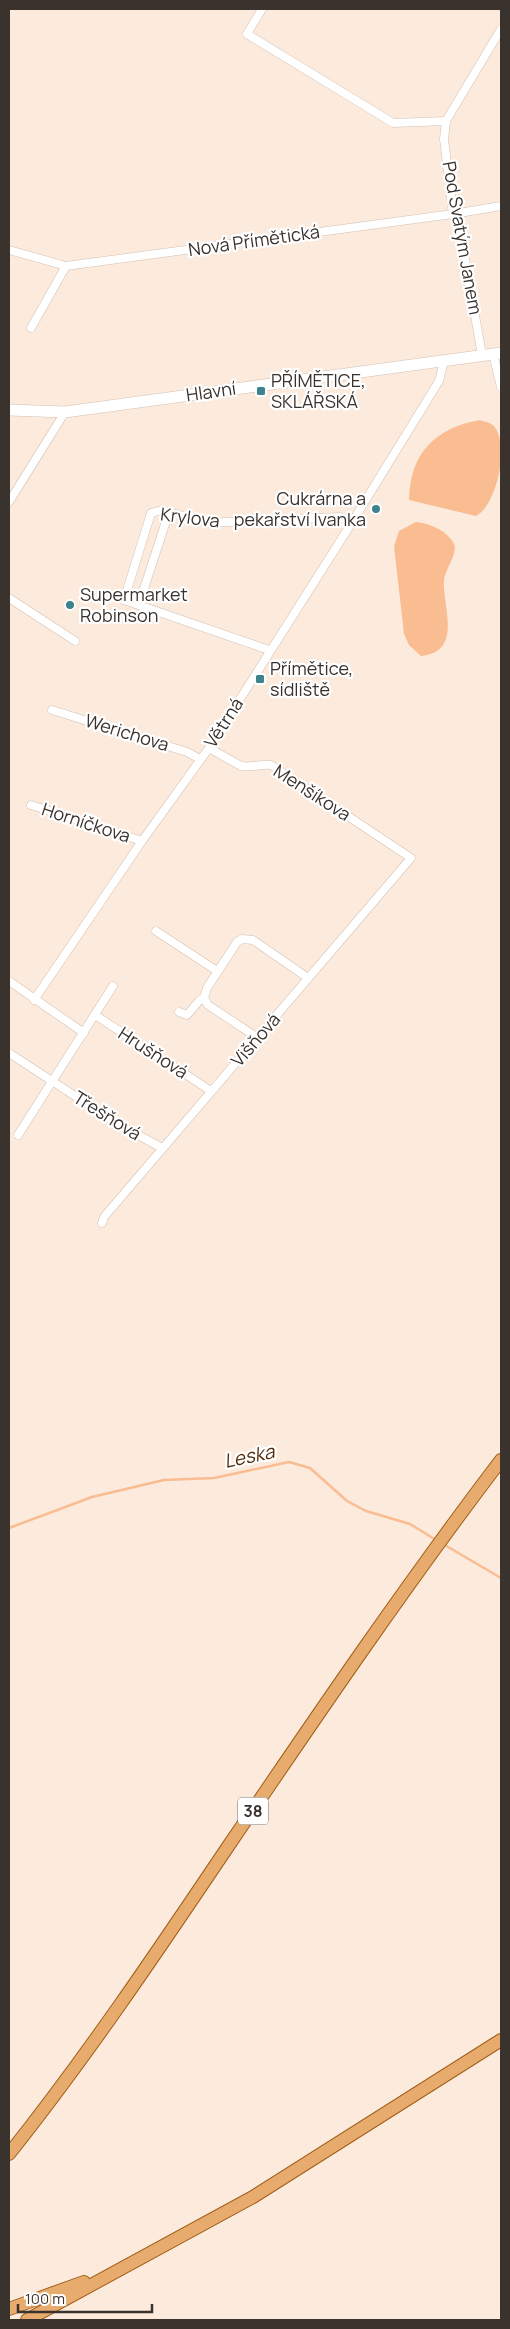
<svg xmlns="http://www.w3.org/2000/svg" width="510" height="2329" font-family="Manrope,sans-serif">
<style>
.water{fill:#f9bd91}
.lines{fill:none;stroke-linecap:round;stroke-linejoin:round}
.stream{stroke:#f9bd91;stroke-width:2.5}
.minor-casing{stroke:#d1c0b3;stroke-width:9}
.secondary-casing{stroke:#d1c0b3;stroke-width:12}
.primary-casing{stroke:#a05e18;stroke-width:14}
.minor{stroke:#fff;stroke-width:8}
.secondary{stroke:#fff;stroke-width:11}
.primary{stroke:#e7ac6d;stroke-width:12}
.poi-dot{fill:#3d838d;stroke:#fff;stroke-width:2}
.labels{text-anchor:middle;stroke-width:4.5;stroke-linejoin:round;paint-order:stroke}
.shield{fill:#fff;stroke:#74706c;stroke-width:1}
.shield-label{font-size:16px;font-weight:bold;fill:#39322d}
.street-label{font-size:18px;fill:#39322d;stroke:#fff}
.poi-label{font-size:18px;fill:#39322d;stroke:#fff;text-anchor:start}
.water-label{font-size:19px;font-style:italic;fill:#532d0b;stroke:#fff}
</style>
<rect width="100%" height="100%" fill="#fceadd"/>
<g class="water">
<path d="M480,420C485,422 490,422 494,426C510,445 497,505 476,516L409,500C410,453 435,428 480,420Z"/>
<path d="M416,522C429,523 448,531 454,544C458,553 446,568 444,580C442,606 464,652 421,656L409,645L404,634L394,546L399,531Z"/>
</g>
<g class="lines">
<g class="stream">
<polyline points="9,1528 92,1497 164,1480 214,1478 289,1462 310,1468 347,1501 366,1511 410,1524 436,1540"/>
<polyline points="443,1544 501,1578"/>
</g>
<defs>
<g id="minor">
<polyline points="262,9 247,34 393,123 446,121"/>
<polyline points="9,250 66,266 453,214 501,206"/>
<polyline points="31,328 66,266"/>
<polyline points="493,354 501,387"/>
<polyline points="482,355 459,225 453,214 444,139 446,121 501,29"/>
<polyline points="9,502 65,412"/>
<polyline points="9,598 75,641"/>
<polyline points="139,604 169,512"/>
<polyline points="269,650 124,600 151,513 162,510 207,523 340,517 351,524"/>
<polyline points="52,710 187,752 200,759"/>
<polyline points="31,805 142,841"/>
<polyline points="156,931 217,971"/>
<polyline points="9,981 84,1033"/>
<polyline points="34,1000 142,841 209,748 351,524 439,381 444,361"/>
<polyline points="179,1012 187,1015 199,1001 204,998"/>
<polyline points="95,1015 211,1091"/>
<polyline points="258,1038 208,1005 204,998 207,988 237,942 242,939 253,940 308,978"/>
<polyline points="9,1053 118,1124 162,1148"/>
<polyline points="18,1135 113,986"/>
<path d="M102,1223L104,1217L411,858L271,765C260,764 250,768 241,766L209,748"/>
</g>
<polyline id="secondary" points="9,410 65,412 501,353"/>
<g id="primary">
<path d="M9,2154C87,2056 157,1952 227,1848C316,1717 405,1586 501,1460"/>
<polyline points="9,2309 84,2282"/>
<polyline points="27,2320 253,2197 501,2040"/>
</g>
</defs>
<use href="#minor" class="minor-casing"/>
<use href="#secondary" class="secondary-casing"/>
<use href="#primary" class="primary-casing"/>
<use href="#minor" class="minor"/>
<use href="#secondary" class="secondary"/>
<use href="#primary" class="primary"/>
</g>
<g class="poi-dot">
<rect x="256" y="386" width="10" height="10" rx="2.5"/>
<circle cx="376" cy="509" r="5"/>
<circle cx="70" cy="605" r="5"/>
<rect x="255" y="674" width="10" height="10" rx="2.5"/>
</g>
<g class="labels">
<rect class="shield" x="238" y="1797.5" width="30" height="27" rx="4"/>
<g class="shield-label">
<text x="253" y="1817">38</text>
</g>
<g class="street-label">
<text transform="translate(462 238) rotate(80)" y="6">Pod Svatým Janem</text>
<text transform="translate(254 241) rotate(-8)" y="6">Nová Přímětická</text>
<text transform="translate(211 392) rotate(-8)" y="6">Hlavní</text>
<text transform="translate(190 518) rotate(7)" y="6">Krylova</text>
<text transform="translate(224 723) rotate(-57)" y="6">Větrná</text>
<text transform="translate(127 733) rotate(17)" y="6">Werichova</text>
<text transform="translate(312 793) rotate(33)" y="6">Menšíkova</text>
<text transform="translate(86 823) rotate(18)" y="6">Horníčkova</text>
<text transform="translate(256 1040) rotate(-49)" y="6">Višňová</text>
<text transform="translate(153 1053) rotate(33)" y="6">Hrušňová</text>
<text transform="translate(107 1116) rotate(32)" y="6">Třešňová</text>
</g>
<g class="poi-label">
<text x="271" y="387">PŘÍMĚTICE,<tspan x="271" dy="21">SKLÁŘSKÁ</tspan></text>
<text x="366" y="505" text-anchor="end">Cukrárna a<tspan x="366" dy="21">pekařství Ivanka</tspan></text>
<text x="80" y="601">Supermarket<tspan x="80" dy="21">Robinson</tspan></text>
<text x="270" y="675">Přímětice,<tspan x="270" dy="21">sídliště</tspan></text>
</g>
<g class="water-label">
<text transform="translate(249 1456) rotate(-12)" y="7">Leska</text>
</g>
</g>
<rect width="510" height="2329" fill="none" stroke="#39322d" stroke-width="20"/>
<path d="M18 2304v8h134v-8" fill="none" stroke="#39322d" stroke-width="2.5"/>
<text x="25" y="2304" font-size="15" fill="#39322d" stroke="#ffffff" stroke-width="4" paint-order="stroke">100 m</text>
</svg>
